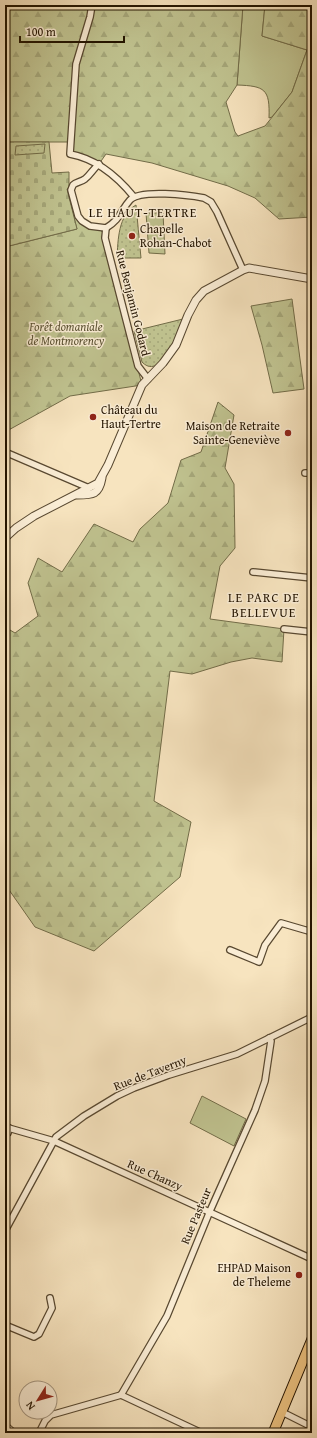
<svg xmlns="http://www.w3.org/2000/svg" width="317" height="1438" font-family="'Gentium Book Plus',serif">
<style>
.grass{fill:#c0c390;stroke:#726c48}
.forest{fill:url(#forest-firs);stroke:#726c48}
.cemetery{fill:url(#cemetery-stones);stroke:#726c48}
.park{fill:url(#park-dots);stroke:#726c48}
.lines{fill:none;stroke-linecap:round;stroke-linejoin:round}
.minor-casing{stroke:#584830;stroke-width:8}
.tertiary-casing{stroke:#584830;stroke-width:9}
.primary-casing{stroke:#231400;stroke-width:11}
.minor{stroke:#faedd5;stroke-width:5.5}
.tertiary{stroke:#faedd5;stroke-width:7}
.primary{stroke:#ecc280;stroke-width:9}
.poi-dot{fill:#8f2418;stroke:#faedd5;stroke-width:1.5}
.labels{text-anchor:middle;stroke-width:3;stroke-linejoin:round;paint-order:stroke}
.poi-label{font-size:12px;fill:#231400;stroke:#faedd5;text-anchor:start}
.street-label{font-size:12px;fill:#231400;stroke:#faedd5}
.park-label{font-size:12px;font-style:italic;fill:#5a5132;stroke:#faedd5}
.neighbourhood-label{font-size:13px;letter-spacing:1px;fill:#231400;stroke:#faedd5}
</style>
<defs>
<pattern id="forest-firs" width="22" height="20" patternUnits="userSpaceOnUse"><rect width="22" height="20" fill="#c0c390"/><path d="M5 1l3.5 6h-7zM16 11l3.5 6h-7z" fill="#a5a77a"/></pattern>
<pattern id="cemetery-stones" width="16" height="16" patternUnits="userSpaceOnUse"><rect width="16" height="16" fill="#c0c390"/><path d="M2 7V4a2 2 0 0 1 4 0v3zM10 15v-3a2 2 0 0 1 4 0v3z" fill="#a5a77a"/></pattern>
<pattern id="park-dots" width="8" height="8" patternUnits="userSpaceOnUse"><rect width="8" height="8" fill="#c0c390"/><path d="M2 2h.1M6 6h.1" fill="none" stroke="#a5a77a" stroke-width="1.8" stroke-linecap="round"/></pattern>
</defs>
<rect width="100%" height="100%" fill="#f7e4bf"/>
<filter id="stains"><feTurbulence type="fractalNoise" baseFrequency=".005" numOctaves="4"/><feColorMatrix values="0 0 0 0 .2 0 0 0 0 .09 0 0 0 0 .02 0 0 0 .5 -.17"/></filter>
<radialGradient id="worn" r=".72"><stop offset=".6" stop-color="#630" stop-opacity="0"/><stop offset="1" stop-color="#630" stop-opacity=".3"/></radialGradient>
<g class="grass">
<path d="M243,5H265L262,36L307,50L292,92L272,117L269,118C270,89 265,86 237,85Z"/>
<polygon points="146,213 163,213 165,254 149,253"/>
<polygon points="202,1096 246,1119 234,1146 190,1123"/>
</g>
<g class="forest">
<polygon points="5,5 243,5 237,85 226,102 235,132 238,136 265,126 292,92 307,50 262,36 265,5 312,5 312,217 279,219 255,198 228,186 152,163 106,154 99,164 70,154 71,142 5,142"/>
<polygon points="69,188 78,216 103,232 142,385 70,396 5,432 5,247 77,229 66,189"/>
<polygon points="292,299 304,389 273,393 262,345 251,306"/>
<polygon points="218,402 234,415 225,468 234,484 235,548 220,566 210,619 284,629 282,662 252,658 231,662 192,674 170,671 154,801 191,822 180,877 94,951 35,927 7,887 5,886 5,627 15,633 38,616 28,583 38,558 62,572 94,524 133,542 140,529 168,503 181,460 201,452"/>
</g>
<polygon class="cemetery" points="5,142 49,142 52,173 69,172 69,188 67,189 77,229 5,247"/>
<g class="park">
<polygon points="45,144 44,153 15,155 16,146"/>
<path d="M136,205L141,258H117C118,240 118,215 136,205Z"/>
<path d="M183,319C178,331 161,382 142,362L134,331Z"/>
</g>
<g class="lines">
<defs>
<g id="minor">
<path d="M92,5L90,17L76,64L70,154C97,159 117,176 134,197"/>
<path d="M99,164C93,169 91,174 85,179C81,182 76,182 73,185L71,190L78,216L82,221L90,226L106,228"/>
<path d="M106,228C121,219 120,211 130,200C140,189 189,195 204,198L211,202L217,212L243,270"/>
<polyline points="106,228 105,238 138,366 148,379"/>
<polyline points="5,452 89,488"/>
<polyline points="305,473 312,473"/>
<polyline points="253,572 312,578"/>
<polyline points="284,629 312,632"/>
<polyline points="230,950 259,962 265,945 281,923 312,932"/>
<polyline points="5,1127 54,1141 312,1259"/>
<polyline points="5,1134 8,1133 9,1128"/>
<polyline points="5,1231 56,1137 84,1116 117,1096 134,1088 169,1075 237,1054 312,1017"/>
<polyline points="5,1325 34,1337 39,1334 52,1308 50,1298"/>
<polyline points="121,1395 167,1316 210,1211 255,1110 265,1081 271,1041 269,1038"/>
<polyline points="282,1412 312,1427"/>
<polyline points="39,1433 45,1421 51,1415 121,1395 202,1433"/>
</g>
<g id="tertiary">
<path d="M77,495C93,495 99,495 102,478"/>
<polyline points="5,538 16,528 34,516 98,483 108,465 142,385 163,363 176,345 188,315 196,300 204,291 243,270 249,268 312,279"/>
<polyline points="5,1426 13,1433"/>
</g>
<polyline id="primary" points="273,1433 312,1339"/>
</defs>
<use href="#minor" class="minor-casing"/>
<use href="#tertiary" class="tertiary-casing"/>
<use href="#primary" class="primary-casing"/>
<use href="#minor" class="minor"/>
<use href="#tertiary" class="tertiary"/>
<use href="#primary" class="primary"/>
</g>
<g class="poi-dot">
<circle cx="132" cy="236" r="4"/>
<circle cx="93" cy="417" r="4"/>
<circle cx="288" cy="433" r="4"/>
<circle cx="299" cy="1275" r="4"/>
</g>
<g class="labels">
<g class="poi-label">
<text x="140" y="233">Chapelle<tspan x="140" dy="14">Rohan-Chabot</tspan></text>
<text x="101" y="414">Château du<tspan x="101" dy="14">Haut-Tertre</tspan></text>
<text x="280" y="430" text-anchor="end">Maison de Retraite<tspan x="280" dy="14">Sainte-Geneviève</tspan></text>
<text x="291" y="1272" text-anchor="end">EHPAD Maison<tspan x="291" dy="14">de Theleme</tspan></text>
</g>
<g class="street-label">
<text transform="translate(133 303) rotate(76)" y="4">Rue Benjamin Godard</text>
<text transform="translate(150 1073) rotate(-21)" y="4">Rue de Taverny</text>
<text transform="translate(155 1175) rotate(24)" y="4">Rue Chanzy</text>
<text transform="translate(196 1216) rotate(-67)" y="4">Rue Pasteur</text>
</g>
<g class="park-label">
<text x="66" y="331">Forêt domaniale<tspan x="66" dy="14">de Montmorency</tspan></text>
</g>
<g class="neighbourhood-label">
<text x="143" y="217">LE HAUT-TERTRE</text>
<text x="264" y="602">LE PARC DE<tspan x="264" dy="15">BELLEVUE</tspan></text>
</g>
</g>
<rect width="317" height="1438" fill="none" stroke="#f7e4bf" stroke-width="20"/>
<rect x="6" y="6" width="305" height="1426" fill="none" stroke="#231400" stroke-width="2"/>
<rect x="10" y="10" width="297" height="1418" fill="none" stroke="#231400"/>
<g transform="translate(38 1400) rotate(233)"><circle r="19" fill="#faedd5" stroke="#a49680"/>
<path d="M0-3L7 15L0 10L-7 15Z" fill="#8f2418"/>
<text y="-6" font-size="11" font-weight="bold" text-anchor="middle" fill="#231400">N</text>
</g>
<path d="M20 36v6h104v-6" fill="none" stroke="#231400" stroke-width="2"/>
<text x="26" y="36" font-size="12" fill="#231400" stroke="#faedd5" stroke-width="3" paint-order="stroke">100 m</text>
<rect width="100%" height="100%" filter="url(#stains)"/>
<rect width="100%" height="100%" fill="url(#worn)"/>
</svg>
